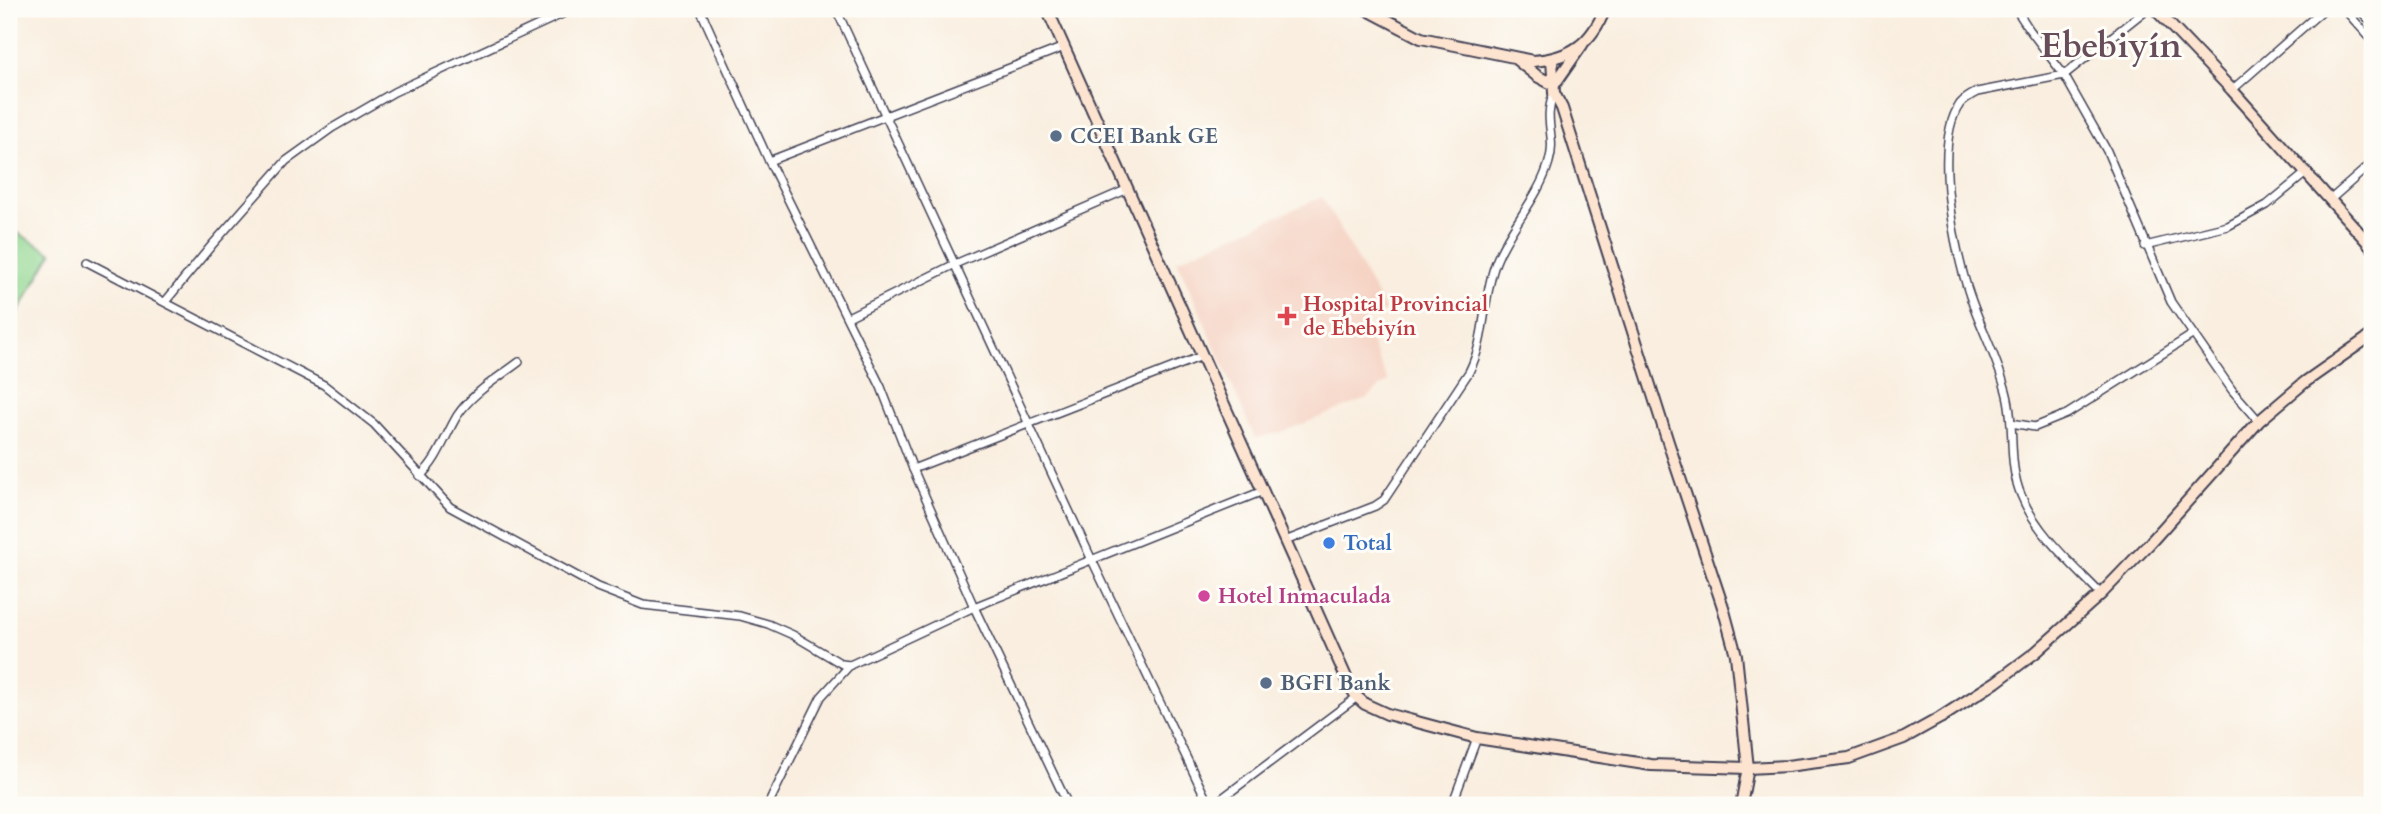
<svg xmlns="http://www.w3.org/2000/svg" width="2381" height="814" font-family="Cardo,serif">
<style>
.built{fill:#f5d2c2}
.green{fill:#8fd58f;stroke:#587c65;stroke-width:2}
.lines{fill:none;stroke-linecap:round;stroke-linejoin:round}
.street-casing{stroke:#424154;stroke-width:10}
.secondary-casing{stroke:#424154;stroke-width:14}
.street{stroke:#fff;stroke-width:7}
.secondary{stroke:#fde4d1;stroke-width:10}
.service-dot{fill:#5c6f8a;stroke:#fdfcf7;stroke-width:2.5}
.health-dot{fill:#e0444e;stroke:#fdfcf7;stroke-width:2.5}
.shop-dot{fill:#3f7fe0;stroke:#fdfcf7;stroke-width:2.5}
.hotel-dot{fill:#d1479c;stroke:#fdfcf7;stroke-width:2.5}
.labels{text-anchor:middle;stroke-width:6;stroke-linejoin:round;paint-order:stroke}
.service-label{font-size:21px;font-weight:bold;fill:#4e5e75;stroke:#fdfcf7;text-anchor:start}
.health-label{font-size:21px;font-weight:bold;fill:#be3a42;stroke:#fdfcf7;text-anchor:start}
.shop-label{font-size:21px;font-weight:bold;fill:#366cbe;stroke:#fdfcf7;text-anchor:start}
.hotel-label{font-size:21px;font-weight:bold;fill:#b23c85;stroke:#fdfcf7;text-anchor:start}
.town-label{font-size:35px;font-weight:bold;fill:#664d59;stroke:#fdfcf7}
</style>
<rect width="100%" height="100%" fill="#fdfcf7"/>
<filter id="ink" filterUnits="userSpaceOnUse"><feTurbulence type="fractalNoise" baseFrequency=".0143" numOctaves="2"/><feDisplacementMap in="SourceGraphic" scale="14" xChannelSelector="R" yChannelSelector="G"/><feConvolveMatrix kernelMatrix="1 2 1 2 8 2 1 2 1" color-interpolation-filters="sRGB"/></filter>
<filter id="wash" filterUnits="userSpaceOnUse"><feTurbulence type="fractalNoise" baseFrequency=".00686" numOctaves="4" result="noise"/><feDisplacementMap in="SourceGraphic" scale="28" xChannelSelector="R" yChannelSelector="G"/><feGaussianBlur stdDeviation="1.57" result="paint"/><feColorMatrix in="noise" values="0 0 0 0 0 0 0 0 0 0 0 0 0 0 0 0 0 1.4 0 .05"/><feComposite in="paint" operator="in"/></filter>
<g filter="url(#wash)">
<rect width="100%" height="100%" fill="#f9eedf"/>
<polygon class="built" points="1322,197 1385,310 1362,322 1388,381 1366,399 1279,433 1255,438 1177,260"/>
<polygon class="green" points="9,228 52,253 9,328"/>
</g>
<g filter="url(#ink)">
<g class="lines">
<defs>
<g id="street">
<polyline points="700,9 769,161 881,387 913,469 974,607 1068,805"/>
<polyline points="836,9 1091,558 1209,805"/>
<polyline points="2016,9 2029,29 2064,75 2107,151 2171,302 2232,390 2259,421"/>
<polyline points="2344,9 2372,40"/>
<polyline points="2359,9 2372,23"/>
<polyline points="2232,90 2324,9"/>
<polyline points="769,161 1064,47"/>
<polyline points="2331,199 2372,163"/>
<polyline points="2145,246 2228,226 2267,205 2307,172"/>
<polyline points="87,262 324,385 374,424 450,507 597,587 643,605 740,616 768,624 793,635 842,664 850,665 974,607 1263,491"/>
<polyline points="165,302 212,245 286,161 332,128 394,92 573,9"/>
<polyline points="848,317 955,264 1128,189"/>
<polyline points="2011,423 2035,427 2067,414 2192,335"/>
<polyline points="913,469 1202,356"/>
<path d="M420,476C438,460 445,436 457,416C472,393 498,378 519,362"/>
<path d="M1285,541L1375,506L1384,500L1469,372C1487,337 1482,298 1496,262C1509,228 1539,198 1549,162C1557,136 1542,121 1554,93"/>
<path d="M2101,594C2073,565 2036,533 2021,495C2007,462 2016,425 2006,391C1997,358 1981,328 1970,296C1955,253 1932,144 1960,104C1965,98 1971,95 1977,92L2064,75L2147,9"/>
<polyline points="768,805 821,697 850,665"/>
<polyline points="1213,805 1357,697"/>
<polyline points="1452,805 1477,738"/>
</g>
<g id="secondary">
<polyline points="1047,9 1350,686 1357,697 1365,704 1387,714 1477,738 1651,765 1748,768 1787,766 1849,758 1904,738 1940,718 1996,682 2036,652 2101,594 2150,543 2259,421 2305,382 2372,335"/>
<path d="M1366,9L1421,38L1533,61C1571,58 1591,44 1605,9"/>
<polyline points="2155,9 2232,90 2372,247"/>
<polyline points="1516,59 1537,76 1554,85 1582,45"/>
<polyline points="1552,59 1554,93 1562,108 1668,442 1723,607 1736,655 1748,768 1741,805"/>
</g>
</defs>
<use href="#street" class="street-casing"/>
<use href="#secondary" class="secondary-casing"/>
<use href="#street" class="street"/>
<use href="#secondary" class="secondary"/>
</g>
</g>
<g class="service-dot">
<circle cx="1056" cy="136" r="7"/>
<circle cx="1266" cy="683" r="7"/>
</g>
<path class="health-dot" d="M1283.5 305.5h7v7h7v7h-7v7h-7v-7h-7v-7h7z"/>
<circle class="shop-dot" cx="1329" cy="543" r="7"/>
<circle class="hotel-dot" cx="1204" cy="596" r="7"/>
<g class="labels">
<g class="service-label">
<text x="1070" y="143">CCEI Bank GE</text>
<text x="1280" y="690">BGFI Bank</text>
</g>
<g class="health-label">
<text x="1303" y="311">Hospital Provincial<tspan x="1303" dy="24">de Ebebiyín</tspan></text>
</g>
<g class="shop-label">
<text x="1343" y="550">Total</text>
</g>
<g class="hotel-label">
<text x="1218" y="603">Hotel Inmaculada</text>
</g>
<g class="town-label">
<text x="2111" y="57">Ebebiyín</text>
</g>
</g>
<rect width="2381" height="814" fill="none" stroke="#fdfcf7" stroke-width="35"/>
</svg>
